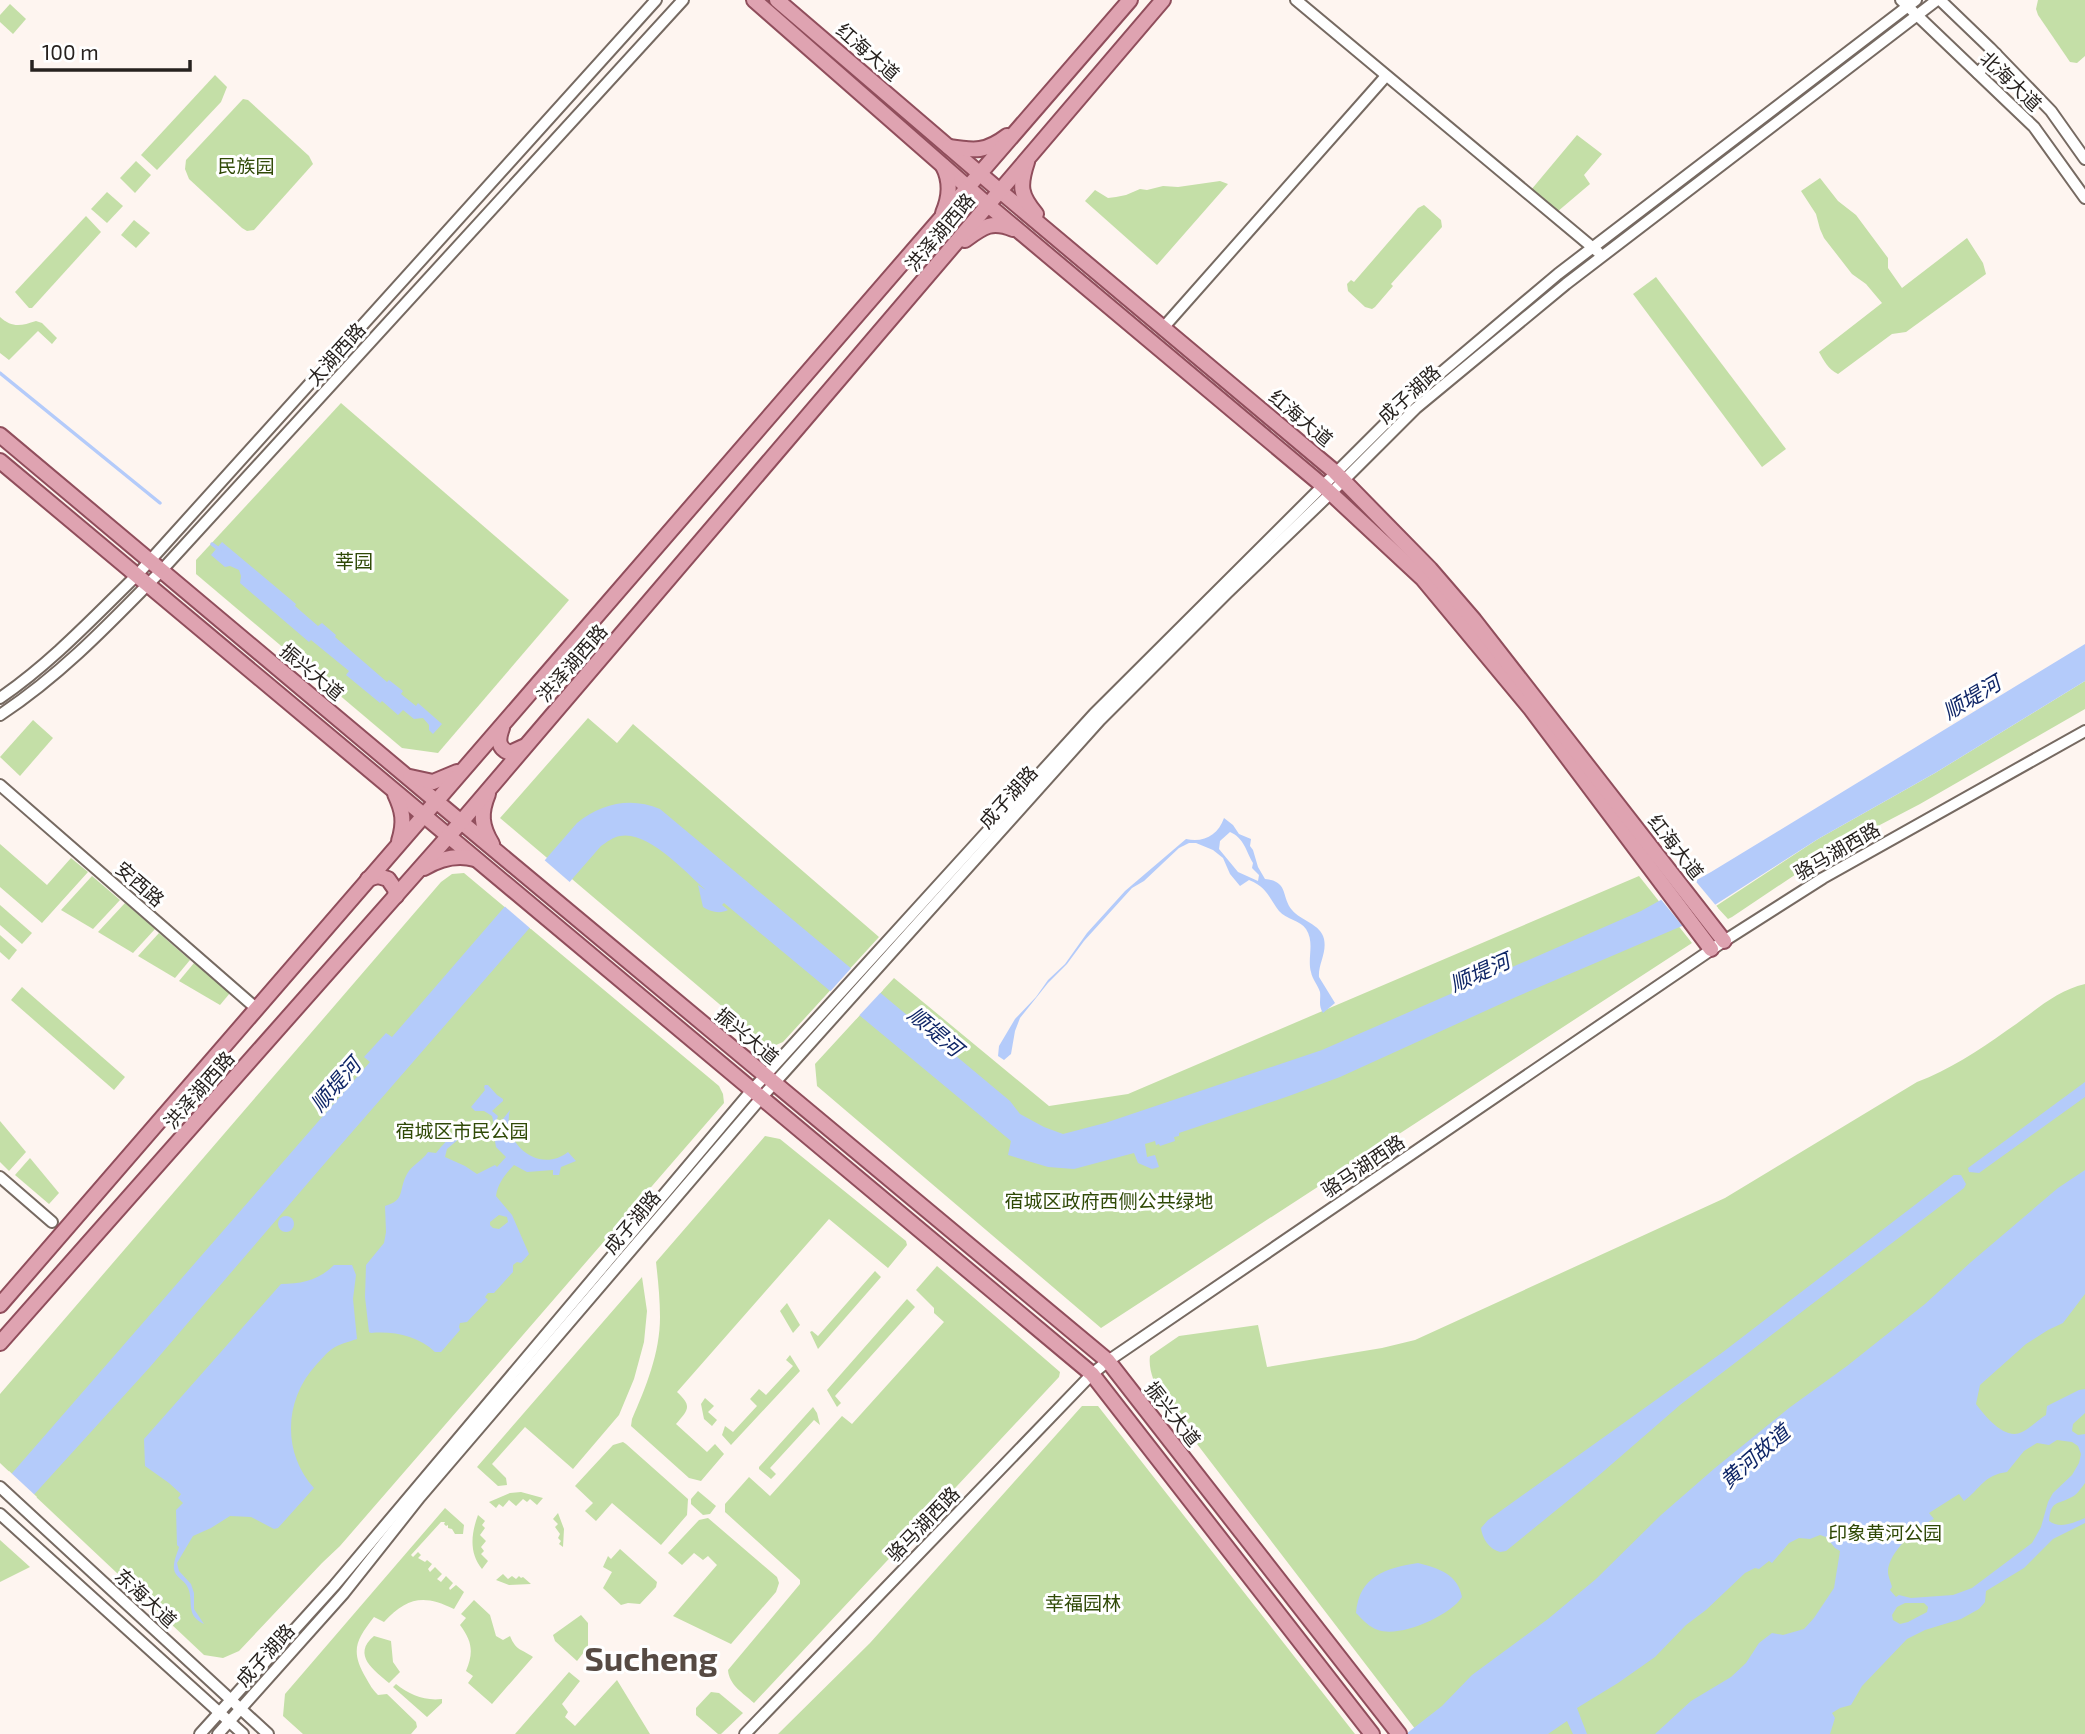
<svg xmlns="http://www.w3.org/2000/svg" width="2085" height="1734" font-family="'Exo 2','Noto Sans SC',sans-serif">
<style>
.green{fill:#c4dfa7}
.water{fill:#b4cbfa;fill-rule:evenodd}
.pier{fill:#fef5f0}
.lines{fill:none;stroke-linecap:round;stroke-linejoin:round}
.stream{stroke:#b4cbfa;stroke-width:3.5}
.minor-casing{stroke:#766a62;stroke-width:14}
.major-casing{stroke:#904e5c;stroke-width:18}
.minor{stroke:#fff;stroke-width:10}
.major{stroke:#dfa3b1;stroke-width:14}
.labels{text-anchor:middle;stroke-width:6;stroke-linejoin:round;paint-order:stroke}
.street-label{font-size:19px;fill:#27221f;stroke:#fff}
.park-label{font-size:19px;fill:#2f4906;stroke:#fff}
.water-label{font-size:21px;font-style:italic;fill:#0f2667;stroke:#fff}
.town-label{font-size:33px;font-weight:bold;fill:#564a43;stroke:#fff}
</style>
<rect width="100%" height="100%" fill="#fef5f0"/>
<g class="green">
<polygon points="2038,0 2085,0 2085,56 2077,63 2070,62 2038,15 2036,9"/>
<polygon points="10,4 26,19 13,34 0,22 0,15"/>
<polygon points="215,75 227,87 221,102 157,170 141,155"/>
<polygon points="243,99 248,100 309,156 313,164 254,230 247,231 242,228 189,179 185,169 186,160"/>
<polygon points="1577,135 1602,154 1584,175 1590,184 1557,212 1531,190"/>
<polygon points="136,161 151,175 135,193 120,178"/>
<path d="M1820,178L1838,201L1856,215L1888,258V268L1902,288L1967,238L1983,263L1986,274L1906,332L1892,334L1838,374C1828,369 1824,361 1819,352L1882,303L1866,284L1852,274L1824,238L1820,229L1816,214L1801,191Z"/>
<polygon points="1220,181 1228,184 1157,265 1085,201 1095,190 1108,198 1116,197 1126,195 1140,189 1147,190 1163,186 1178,187"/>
<polygon points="107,192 123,206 107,223 91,209"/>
<polygon points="1424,205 1441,220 1442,227 1391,284 1393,286 1375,307 1372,309 1365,307 1348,291 1347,284 1351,280 1354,282 1418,208"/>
<polygon points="86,216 101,232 32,308 29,308 15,292"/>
<polygon points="134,220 150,233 136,248 121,235"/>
<polygon points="1656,277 1786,449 1762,467 1633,294"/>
<path d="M0,317C12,328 21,326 36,321L42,323L57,338L52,344L38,331L9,360L0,353Z"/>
<polygon points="341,403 569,600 438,753 402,748 196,574 196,560"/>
<polygon points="2085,681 2085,709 1920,804 1832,850 1732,917 1728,919 1716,906 1818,839 1935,773"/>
<polygon points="588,718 617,743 633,724 879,937 783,1042 776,1045 764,1042 500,818"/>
<polygon points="33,720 53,738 20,776 0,757"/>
<polygon points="0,844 47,885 71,858 88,872 42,923 0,887"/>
<polygon points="464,873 719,1086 723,1094 724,1103 340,1546 322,1563 239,1651 223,1658 204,1655 0,1463 0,1394 441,882 452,874"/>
<polygon points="92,876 120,900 93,929 61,910"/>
<polygon points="1639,876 1692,943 1101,1328 817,1086 815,1064 894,978 1049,1106 1128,1094"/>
<polygon points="125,903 155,929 133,953 98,932"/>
<polygon points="0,905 32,933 22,944 0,925"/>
<polygon points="159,933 190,960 175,978 138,956"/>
<polygon points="0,935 17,950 9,960 0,952"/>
<polygon points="194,963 230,993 220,1005 179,981"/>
<path d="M2085,984V1734H1419L1161,1397C1155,1384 1148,1370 1150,1356L1179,1336L1258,1325L1267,1367L1382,1348L1415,1340L1725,1198L1917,1082C1949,1070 1978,1051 2006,1031C2032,1014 2054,991 2085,984Z"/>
<polygon points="22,987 125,1077 114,1090 11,1000"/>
<polygon points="0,1121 26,1152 9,1171 0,1162"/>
<path d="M765,1136L780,1139L906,1241L907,1245L888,1268L829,1219L677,1392C692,1406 689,1409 676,1424L707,1452L715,1444L724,1454L701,1481L689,1478L631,1426L632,1419C646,1387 660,1353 660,1317C660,1299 658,1280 656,1262Z"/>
<polygon points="30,1158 59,1193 49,1204 15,1175"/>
<path d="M937,1266L1060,1372L1059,1377L754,1703C743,1693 729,1685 728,1670L800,1584V1580L725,1512V1504L749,1477L770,1496L842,1416L852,1424L944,1322L934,1313V1308L916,1290Z"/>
<polygon points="875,1271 881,1277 818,1349 810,1332 812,1331 818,1336"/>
<polygon points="642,1277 647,1311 644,1342 634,1379 619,1415 573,1469 525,1427 492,1464 506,1478 507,1485 498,1486 477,1467"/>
<polygon points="907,1299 915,1307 835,1396 841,1403 837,1407 827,1390"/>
<polygon points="787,1303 800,1325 793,1333 780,1311"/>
<polygon points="790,1355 800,1371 731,1445 722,1435 725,1426 733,1432 757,1406 750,1399 759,1389 766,1395 793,1366 786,1360"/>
<polygon points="705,1398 714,1406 708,1412 717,1420 712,1426 704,1419 701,1404"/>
<polygon points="1082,1406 1098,1406 1355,1734 778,1734 870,1643"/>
<polygon points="813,1407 817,1413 820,1425 814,1420 770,1468 776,1474 771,1479 759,1469 759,1467"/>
<polygon points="623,1442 626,1444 688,1499 687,1515 661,1545 612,1503 596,1521 585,1511 593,1503 575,1486 613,1445"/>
<polygon points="698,1491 716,1506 710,1514 703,1515 691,1504 691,1499"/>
<polygon points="521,1492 543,1498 537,1505 530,1499 527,1502 523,1499 516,1506 509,1500 503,1507 499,1504 496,1508 489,1502 510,1493"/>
<path d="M445,1508L464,1525L463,1534H455L452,1529L448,1528V1525L446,1526L444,1524L445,1522H441L411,1555L413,1557L418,1552L421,1555L418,1558L425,1562L427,1560L432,1564L428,1569L430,1572L435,1567L442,1574L437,1579L441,1582L446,1576L453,1583L449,1588L450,1590L456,1585L464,1592L454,1609C424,1594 407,1597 384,1622L374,1617C356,1640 350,1651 366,1678C370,1685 372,1689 378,1695L387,1694L416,1722L417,1727L411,1734H303L283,1716L285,1694Z"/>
<polygon points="558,1513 564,1529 563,1547 559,1544 561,1541 558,1538 560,1534 555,1527 558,1524 553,1519"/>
<path d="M478,1515L485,1521L482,1525L485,1528L480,1535L486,1541L481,1547L484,1551L481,1554L488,1561L482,1569C469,1553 471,1534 478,1515Z"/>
<polygon points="708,1518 777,1577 779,1583 776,1592 731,1644 673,1616 717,1565 708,1556 703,1560 694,1553 682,1565 668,1553 699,1520"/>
<polygon points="0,1540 30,1567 0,1582"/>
<polygon points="620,1549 657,1582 656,1587 640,1604 628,1603 621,1605 603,1588 612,1572 603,1567 608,1556 611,1559"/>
<polygon points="503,1574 508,1579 512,1576 516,1579 519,1576 521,1578 523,1577 531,1584 509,1585 496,1580"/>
<path d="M474,1600L490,1615L496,1636L503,1640L510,1636C516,1651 522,1649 533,1657L492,1704L468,1683L473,1676L466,1671C474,1652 472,1641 460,1625L466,1618L461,1614Z"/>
<polygon points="581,1615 588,1623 588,1647 577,1661 555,1641 553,1635"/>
<path d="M374,1636L391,1641L393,1662L400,1672L389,1683C375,1671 351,1655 374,1636Z"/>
<polygon points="569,1672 580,1681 562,1704 568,1712 565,1717 575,1726 617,1680 650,1734 515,1734"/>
<path d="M396,1684C410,1695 424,1701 442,1699V1703L427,1717L393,1687Z"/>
<polygon points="711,1692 719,1693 743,1713 721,1734 718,1734 696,1715 696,1708"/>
</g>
<g class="water">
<polygon points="222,542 296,604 295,606 318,626 322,623 336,635 335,637 387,682 389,680 403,691 401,694 416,706 418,703 442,724 433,734 429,730 429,725 423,718 414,719 403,710 398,715 382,701 380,703 346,675 349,671 311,640 309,642 240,583 241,576 239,570 230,566 225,567 211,555"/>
<path d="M2085,644V681L1935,773L1818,839L1682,926L1516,997L1340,1077L1289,1096L1179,1133V1136L1174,1137L1175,1141L1160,1146L1159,1144L1156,1145L1155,1141L1145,1144L1147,1157L1155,1155L1159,1167L1152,1169L1138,1163L1134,1153L1074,1169L1048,1167L1008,1155L1011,1141L724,903L722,905L728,910C720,914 711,912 703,907L698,885L706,890C686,873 648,830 620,836C613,837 607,842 601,846L319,1170L150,1367L0,1532V1487L370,1062L364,1057L386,1033L392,1037L577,823C602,803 631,797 660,809L1010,1101L1020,1114L1044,1127L1063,1134L1105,1123L1322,1050L1641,911L1711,872Z"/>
<path d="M1224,818L1233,825L1239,834L1251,839L1250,846L1253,850L1258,867L1265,879C1289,881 1281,897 1292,910C1301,921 1321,924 1324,939C1327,953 1318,964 1319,977L1335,1003L1323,1013C1318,1005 1321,1000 1320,992C1318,985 1312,979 1311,972C1307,958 1315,943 1306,929C1300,920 1287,920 1279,911C1269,898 1267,887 1249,880L1240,886L1230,874L1223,858L1213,850L1196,843H1189L1179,848L1144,881L1132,888L1084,941L1067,964L1048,983L1020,1018L1015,1031L1011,1054L1004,1060L998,1056L999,1046L1015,1019L1036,997L1048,980L1065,964L1087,933L1125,891L1186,839C1204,843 1218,835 1224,818ZM1230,832C1244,838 1246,851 1253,863L1252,868L1259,875L1258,881L1238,872L1219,849L1220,841Z"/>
<polygon points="2085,1082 2085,1097 1979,1173 1969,1172 1968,1168"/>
<path d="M485,1085H488L497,1095L503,1099V1101L492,1111L498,1116L496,1122L499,1124L510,1110C501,1143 539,1175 568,1152L576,1161L561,1167L559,1175H553V1170L527,1172L514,1165C505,1174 498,1183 496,1196L512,1215L529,1254L521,1263L517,1262L513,1265V1272L494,1293H488L485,1297L488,1300L467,1322L460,1323L459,1327L460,1330L441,1352H435C418,1336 394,1331 371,1333L369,1332L365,1297L366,1265L384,1243L386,1232L385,1206C406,1200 398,1190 407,1174C412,1165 422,1161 428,1152L436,1153C455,1130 462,1125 492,1131L495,1128L492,1116L484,1111H475L471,1107L485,1090L484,1087ZM467,1132L486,1133L494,1136L496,1147L506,1157L497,1167L495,1165L477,1174L465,1166L445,1157L447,1149ZM499,1215L507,1217L508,1222L499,1229L493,1228L490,1225V1222Z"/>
<path d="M2085,1170V1294L2063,1323L2048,1330L2026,1344L1980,1385L1976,1404C1985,1416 2005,1441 2022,1432C2030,1428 2038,1420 2046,1415L2047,1406L2079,1390L2085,1389V1413L2073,1424L2072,1431L2078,1435L2085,1434V1483C2081,1488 2078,1494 2072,1497C2057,1505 2051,1500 2049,1521C2060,1529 2073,1523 2085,1518V1523L2053,1539L2024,1568L1986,1591L1985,1602L1979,1609L1961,1619L1925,1630L1907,1639L1862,1686L1851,1705L1840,1708L1832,1713L1835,1718L1830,1734H1655L1691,1701L1731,1677L1746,1663L1759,1643L1772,1633L1783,1635L1804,1629L1814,1618L1834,1588L1840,1551L1835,1548L1826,1537L1820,1535L1810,1539L1799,1538L1789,1543L1772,1563L1769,1561L1759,1569L1755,1568L1745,1573L1706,1610L1686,1625L1655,1657L1618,1683L1577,1708L1587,1734H1573L1567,1721L1548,1734H1406L1442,1706L1472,1675L1548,1619L1596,1579L1661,1515L1715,1468L1789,1408L1847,1366L1925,1304L1971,1262L2058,1188ZM2057,1440L2072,1442L2078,1446L2081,1454L2079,1463L2072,1475L2053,1493L2048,1502L2041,1527L2032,1543L1972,1588L1953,1595L1911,1598L1899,1595L1896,1597L1890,1590L1892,1587C1891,1583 1888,1576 1888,1572C1888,1552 1918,1526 1934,1519L1929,1513L1959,1494L1964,1501C1981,1488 1984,1475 2007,1472L2024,1451L2037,1443L2049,1445ZM1905,1603H1924L1928,1607L1927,1612L1908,1622L1900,1624L1893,1620L1892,1615L1897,1607Z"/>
<path d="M1954,1175H1961L1966,1184L1964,1188L1680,1405L1597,1477L1506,1551L1500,1552C1489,1549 1482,1538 1481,1528L1488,1520L1723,1352Z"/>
<circle cx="286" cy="1224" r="8"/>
<path d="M334,1265H352L356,1275L353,1299L357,1339C348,1342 339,1344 332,1349C326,1353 321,1360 316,1365C284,1400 282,1453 314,1488L278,1528L274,1529L251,1517L230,1516L211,1528L193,1536L177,1563L179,1571L191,1584L194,1593V1609L204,1624C184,1615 195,1600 187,1586C183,1579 175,1577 174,1569C173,1562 177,1554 179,1547L177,1545L176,1510L183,1503L178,1498L181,1494L169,1483L145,1466L144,1439L281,1284C302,1284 319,1280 334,1265Z"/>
<path d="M1418,1563C1438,1568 1458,1574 1462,1597C1450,1616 1400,1638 1378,1630C1369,1627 1363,1620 1356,1613C1359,1576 1386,1568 1418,1563Z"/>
</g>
<g class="pier">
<polygon points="542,858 572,884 531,929 502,904"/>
<polygon points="1693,878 1718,908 1685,929 1659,897"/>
<polygon points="853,966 883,990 856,1019 827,995"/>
<polygon points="9,1471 37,1497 0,1536 0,1482"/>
</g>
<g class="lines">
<g class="stream">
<polyline points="0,373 160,503"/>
<polyline points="212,544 220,550"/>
</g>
<defs>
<g id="minor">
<polyline points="1296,0 1598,252"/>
<polyline points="1901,0 2034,127 2085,198"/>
<polyline points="1940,0 1990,48 2051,111 2085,159"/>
<polyline points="1978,73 1996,54"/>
<polyline points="1163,328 1386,76"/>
<path d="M0,698C51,663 93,618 137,575L656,0"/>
<path d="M0,715C62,674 110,623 162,570L683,0"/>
<polyline points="0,785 257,1009"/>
<polyline points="0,1177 52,1222"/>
<polyline points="0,1487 268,1734"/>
<polyline points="0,1514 243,1734"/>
<polyline points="200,1734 334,1586 752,1090 1094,714 1410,399 1558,274 1916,0"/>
<polyline points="218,1734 344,1593 420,1497 761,1098 1100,720 1227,593 1331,493 1416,408 1566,284 1937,0"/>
<polyline points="745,1734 1092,1374 1108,1361 1724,941 1823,878 2085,731"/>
</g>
<g id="major">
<polyline points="754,0 988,205 1322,485 1423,579 1531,709 1711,949"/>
<polyline points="777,0 1000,191 1335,472 1430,569 1474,620 1724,941"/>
<path d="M949,147C975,151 986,152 1007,136"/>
<path d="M1027,162C1019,186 1020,195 1036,214"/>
<path d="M943,213C950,197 951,181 943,166"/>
<path d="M965,240C983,227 991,220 1013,229"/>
<polyline points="0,435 436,801 1108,1361 1399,1734"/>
<polyline points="0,461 1092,1374 1372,1734"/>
<path d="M502,728C498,739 497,748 510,753L523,747"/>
<polyline points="410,777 433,782 457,772"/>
<path d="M395,794C403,811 405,822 399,841"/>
<path d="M488,794C480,813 481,826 492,844"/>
<path d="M424,868C439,859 457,854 475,859"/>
<polyline points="368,879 378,876 388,879 395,889 396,896"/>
<polyline points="0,1305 1130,0"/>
<polyline points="0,1343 461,822 1163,0"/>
</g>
</defs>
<use href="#minor" class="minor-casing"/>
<use href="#major" class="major-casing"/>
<use href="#minor" class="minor"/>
<use href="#major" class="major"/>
</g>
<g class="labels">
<g class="street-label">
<text transform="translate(868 52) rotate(41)" y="7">红海大道</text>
<text transform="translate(2011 81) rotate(44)" y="7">北海大道</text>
<text transform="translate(940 232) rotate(-50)" y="7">洪泽湖西路</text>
<text transform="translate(336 354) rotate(-48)" y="7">太湖西路</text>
<text transform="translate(1409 394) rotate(-42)" y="7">成子湖路</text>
<text transform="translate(1301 418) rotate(40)" y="7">红海大道</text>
<text transform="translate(572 663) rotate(-49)" y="7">洪泽湖西路</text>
<text transform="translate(312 672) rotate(40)" y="7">振兴大道</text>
<text transform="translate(1008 797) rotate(-48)" y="7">成子湖路</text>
<text transform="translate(1676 847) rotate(52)" y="7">红海大道</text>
<text transform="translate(1837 851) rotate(-30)" y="7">骆马湖西路</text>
<text transform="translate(140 884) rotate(41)" y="7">安西路</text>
<text transform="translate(747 1036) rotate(40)" y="7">振兴大道</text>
<text transform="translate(199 1090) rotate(-49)" y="7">洪泽湖西路</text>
<text transform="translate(1363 1166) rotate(-34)" y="7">骆马湖西路</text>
<text transform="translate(632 1222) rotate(-50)" y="7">成子湖路</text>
<text transform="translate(1173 1414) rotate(52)" y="7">振兴大道</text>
<text transform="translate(923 1524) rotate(-46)" y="7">骆马湖西路</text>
<text transform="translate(146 1598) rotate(43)" y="7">东海大道</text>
<text transform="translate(265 1655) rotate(-48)" y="7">成子湖路</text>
</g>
<g class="park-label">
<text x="246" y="173">民族园</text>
<text x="354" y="568">莘园</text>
<text x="462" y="1138">宿城区市民公园</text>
<text x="1109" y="1208">宿城区政府西侧公共绿地</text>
<text x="1885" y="1540">印象黄河公园</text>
<text x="1083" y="1610">幸福园林</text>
</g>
<g class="water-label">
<text transform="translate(1972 698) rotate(-31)" y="7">顺堤河</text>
<text transform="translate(1480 973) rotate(-24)" y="7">顺堤河</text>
<text transform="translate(935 1032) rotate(40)" y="7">顺堤河</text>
<text transform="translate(336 1085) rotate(-49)" y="7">顺堤河</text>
<text transform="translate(1755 1457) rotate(-41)" y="7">黄河故道</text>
</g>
<g class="town-label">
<text x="651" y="1671">Sucheng</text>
</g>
</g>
<path d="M32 60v10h158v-10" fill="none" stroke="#27221f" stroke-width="3.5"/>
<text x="42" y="60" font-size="21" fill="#27221f" stroke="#ffffff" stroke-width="5" paint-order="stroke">100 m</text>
</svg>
